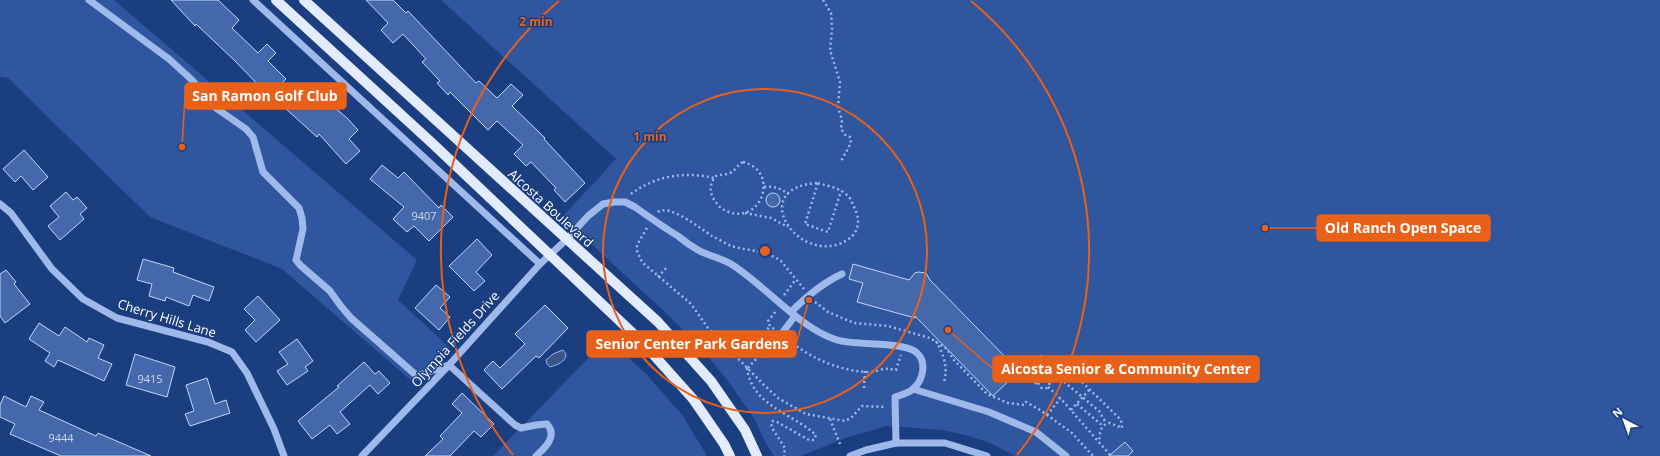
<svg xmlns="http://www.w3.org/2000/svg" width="1660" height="456" font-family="'Open Sans',sans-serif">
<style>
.green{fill:#2f569f}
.water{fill:#3a5485;stroke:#92b3ec}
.building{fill:#4468ab;stroke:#c4d6f7}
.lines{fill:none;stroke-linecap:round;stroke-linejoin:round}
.path{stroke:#9fbaea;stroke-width:2.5;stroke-dasharray:2 3;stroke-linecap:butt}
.minor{stroke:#9fbaea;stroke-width:7}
.major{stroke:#e3ebfe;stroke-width:10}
.ring{fill:none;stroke:#e96118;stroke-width:2}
.labels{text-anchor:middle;stroke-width:3;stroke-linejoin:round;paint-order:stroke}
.number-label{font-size:11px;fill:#d0d9ea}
.street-label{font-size:13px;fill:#fff;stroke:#1b3e80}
.centre{fill:#e96118;stroke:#1b3e80;stroke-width:2}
.ring-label{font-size:12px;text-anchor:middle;font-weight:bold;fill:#e96118;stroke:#1b3e80;stroke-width:3;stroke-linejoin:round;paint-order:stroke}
.leader{fill:none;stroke:#e96118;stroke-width:1.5}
.callout-dot{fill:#e96118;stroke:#1b3e80;stroke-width:1.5}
.callout{fill:#e96118;stroke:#e96118;stroke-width:1.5}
.callout-label{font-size:14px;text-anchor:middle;font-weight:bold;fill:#fff}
</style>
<rect width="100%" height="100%" fill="#1b3e80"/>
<g class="green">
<polygon points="0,0 114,0 417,260 398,300 449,347 414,383 282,269 150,217 8,78 0,77"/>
<polygon points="441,0 1660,0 1660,456 1015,456 990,443 969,436 942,430 887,426 845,438 801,456 774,456 764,440 755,420 728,381 701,348 667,314 562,217 616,159"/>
<polygon points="608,338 647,375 683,416 707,456 493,456"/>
</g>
<path class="water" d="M563,350L566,354C566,362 557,365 550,367L547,364L546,360L553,354Z"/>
<g class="building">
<polygon points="171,0 218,0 239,20 232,28 258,53 267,44 276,53 268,61 286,79 269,96 234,60 196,24 195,26"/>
<polygon points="366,0 393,0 406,13 408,11 476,83 479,81 497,98 511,84 523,95 512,106 545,138 544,139 585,183 565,202 554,190 556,188 531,162 526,166 514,154 523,145 497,121 488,130 450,92 448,95 437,83 440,81 422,62 426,59 403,34 393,43 381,30 388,23"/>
<polygon points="306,85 325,103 327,101 347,118 358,130 349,139 360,151 346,164 319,134 317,137 285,108"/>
<polygon points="24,150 48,177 33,190 21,176 15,182 3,169"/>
<polygon points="382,165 398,178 404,172 439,208 441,205 453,217 429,241 414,226 407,232 393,219 404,207 370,179"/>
<polygon points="66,192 73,200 77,197 87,208 80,214 84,219 60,240 48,226 59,217 50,206"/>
<circle cx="773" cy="200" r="7"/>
<polygon points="477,239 492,255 476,272 485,281 474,291 449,266"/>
<polygon points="143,259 174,268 173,272 214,287 209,301 193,295 189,306 166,297 165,301 149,296 152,284 137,280"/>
<polygon points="853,264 909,280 915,273 918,272 926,273 930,280 1019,371 993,396 915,316 915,318 857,302 863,283 849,279"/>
<polygon points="6,270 16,282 14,284 30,304 5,323 0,316 0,274"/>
<polygon points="436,285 450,297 440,308 450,317 439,330 415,308"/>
<polygon points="258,296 280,320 256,342 245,330 255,320 244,309"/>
<polygon points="545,305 568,328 539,358 536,356 502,389 484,370 493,361 500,368 525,344 515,334"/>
<polygon points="39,323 59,336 65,327 87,342 89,338 104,345 98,358 112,364 104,381 58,360 54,367 45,361 50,353 29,339"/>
<polygon points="297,339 313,361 305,367 308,371 287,385 277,371 288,364 279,352"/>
<polygon points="135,354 175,367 167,397 126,385"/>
<polygon points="364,362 375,374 379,371 390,383 378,394 370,385 340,412 350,424 337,434 330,425 312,439 298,421 339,387 337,386"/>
<polygon points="207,378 215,404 226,400 230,413 190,426 185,414 194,411 186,385"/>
<polygon points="462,393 494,424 481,437 474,431 450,456 425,456 443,439 440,436 462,413 452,404"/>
<polygon points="4,396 26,407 31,396 44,402 39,410 96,436 98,433 151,456 61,456 10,434 15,424 0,417 0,405"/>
<polygon points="1125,442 1133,451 1128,456 1109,456"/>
</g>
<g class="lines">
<g class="path">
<polyline points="823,0 831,13 832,29 830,50 840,82 838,107 842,120 841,129 846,136 850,137 851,143 841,161"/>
<path d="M743,162C780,171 762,224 729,212C722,210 717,205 713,198C709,190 710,183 716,176C721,174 726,175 730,173C735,171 737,165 743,162Z"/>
<path d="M818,183C828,186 840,188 847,195C850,197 852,202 853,205C863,223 858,237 839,244C794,260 748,187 818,183Z"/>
<polyline points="818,183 805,224 828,232 841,191"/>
<path d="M764,187C774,186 780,188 788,194"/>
<path d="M631,194C655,176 684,171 714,178"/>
<path d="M658,212C669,203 701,229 712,236C718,239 725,243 731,246C748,251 766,250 781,261L804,289"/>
<polyline points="745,213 771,218 788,227"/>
<polyline points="647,228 637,245 637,251 642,262 691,304 708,328 764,385 778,398 806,414 845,421 851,418 862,406 886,407"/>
<polyline points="658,277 667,267"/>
<polyline points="784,295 796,279"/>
<polyline points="815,302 828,312 854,323 888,326 930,338 947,349 953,359 987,394 1008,403 1024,405 1026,402 1040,410 1071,432 1093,456"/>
<polyline points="774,329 770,326 768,321 776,311"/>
<polyline points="761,337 770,326"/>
<path d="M789,340C811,359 842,372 871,372C875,372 877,371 880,370C885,368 890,369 896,370L901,355"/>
<path d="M936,341C944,355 948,367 944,382"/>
<polyline points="1053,364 1050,370 1099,411 1106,423"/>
<path d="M747,368C752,406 792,413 816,435L814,440H809L777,422L773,421L771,423L772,428L785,448L784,456"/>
<polyline points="748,368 757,358"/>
<polyline points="1018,372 1027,379 1038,384"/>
<circle cx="1044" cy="383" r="5.5"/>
<path d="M1042,378L1036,366L1035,361L1041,356L1081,381L1121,420L1122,428L1110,423C1100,424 1100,433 1099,442"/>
<polyline points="1048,387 1062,400 1111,456"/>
<polyline points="864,388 865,371"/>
<polyline points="1077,404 1103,426"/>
<polyline points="1071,410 1090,389"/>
<polyline points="1047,415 1060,399"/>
<polyline points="830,419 840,444"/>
</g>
<g class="minor">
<path d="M89,0L169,59L192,80L213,106L246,129L253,137L263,172L299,208L302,218L303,229L296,260L300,265L330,291L340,305L351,318L417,376L449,365L515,425L521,428L536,425L547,424C558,436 545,448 536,456"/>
<polyline points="253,0 540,264"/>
<polyline points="0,204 11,213 52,269 83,299 117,318 208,342 232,352 247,373 274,429 284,456"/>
<path d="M791,312C806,297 822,283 842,274"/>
<polyline points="766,354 795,316"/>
<polyline points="913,389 989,412 1036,432 1066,456"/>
<path d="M362,456L449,365L540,264L567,239L588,216L603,204L614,202H625L635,207C649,217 663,227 678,236C684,241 691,246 698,250C709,256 721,258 731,264C765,285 800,329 837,340C856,346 905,341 917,353C927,362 923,380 914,388C910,393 901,395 895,397L896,443"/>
<polyline points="850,456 866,450 896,443 945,443 987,456"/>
</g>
<g class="major">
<polyline points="276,0 432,143 643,343 693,399 724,444 730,456"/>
<polyline points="304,0 658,322 711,381 745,430 757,456"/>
</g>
</g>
<g class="ring">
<circle cx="765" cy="251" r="162"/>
<path d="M513 455A324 324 0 0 1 559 1M971 1A324 324 0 0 1 1017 455"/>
</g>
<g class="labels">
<g class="number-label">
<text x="424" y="220">9407</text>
<text x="150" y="383">9415</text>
<text x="61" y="442">9444</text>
</g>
<g class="street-label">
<text transform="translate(551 208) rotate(42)" y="5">Alcosta Boulevard</text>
<text transform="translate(167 318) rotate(17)" y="5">Cherry Hills Lane</text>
<text transform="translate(455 339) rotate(-48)" y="5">Olympia Fields Drive</text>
</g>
</g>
<circle cx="765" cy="251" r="6" class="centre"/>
<g class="ring-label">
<text x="536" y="26">2 min</text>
<text x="650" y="141">1 min</text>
</g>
<path class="leader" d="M182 147L185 96M1265 228L1317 228M809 300L796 344M948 330L993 369"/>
<g class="callout-dot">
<circle cx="182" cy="147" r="4"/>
<circle cx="1265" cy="228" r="4"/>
<circle cx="809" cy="300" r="4"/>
<circle cx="948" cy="330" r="4"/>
</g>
<g class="callout">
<rect x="185" y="83" width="161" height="26" rx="4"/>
<rect x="1317" y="215" width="173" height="26" rx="4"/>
<rect x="587" y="331" width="209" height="26" rx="4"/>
<rect x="993" y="356" width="266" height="26" rx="4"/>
</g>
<g class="callout-label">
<text x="265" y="101">San Ramon Golf Club</text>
<text x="1403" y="233">Old Ranch Open Space</text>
<text x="692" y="349">Senior Center Park Gardens</text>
<text x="1126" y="374">Alcosta Senior &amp; Community Center</text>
</g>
<g transform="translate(1624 420) rotate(319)" stroke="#1b3e80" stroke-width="3" paint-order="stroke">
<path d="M0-3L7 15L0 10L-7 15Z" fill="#ffffff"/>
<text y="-6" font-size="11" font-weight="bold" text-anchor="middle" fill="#ffffff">N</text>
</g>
</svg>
